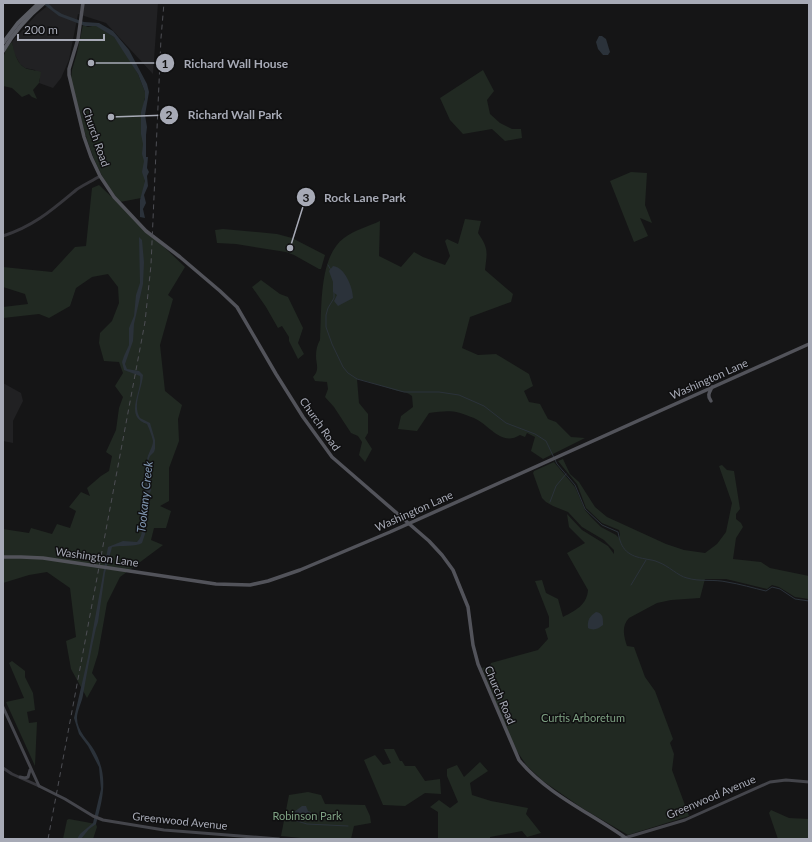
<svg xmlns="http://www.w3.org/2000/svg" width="812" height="842" font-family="Lato,sans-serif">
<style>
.built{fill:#212123}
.green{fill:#212922}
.water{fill:#2b323a}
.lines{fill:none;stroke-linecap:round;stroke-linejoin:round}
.stream{stroke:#2b323a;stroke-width:1}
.tertiary{stroke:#36363b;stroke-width:3}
.secondary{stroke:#44454b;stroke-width:3}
.primary{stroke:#52535a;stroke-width:3.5}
.trunk{stroke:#5a5c63;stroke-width:4}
.rail{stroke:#4d4e54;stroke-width:1;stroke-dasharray:5 4;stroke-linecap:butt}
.labels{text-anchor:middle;stroke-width:3;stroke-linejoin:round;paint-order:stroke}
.street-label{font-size:11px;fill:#a7aab6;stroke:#101011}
.park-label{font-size:11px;fill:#7ea183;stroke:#101011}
.water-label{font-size:12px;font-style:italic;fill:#7f95b0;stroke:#101011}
.leader{fill:none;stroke:#a7aab6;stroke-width:1.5}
.callout-dot{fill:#a7aab6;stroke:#101011;stroke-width:1.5}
.mark-label{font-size:12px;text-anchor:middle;font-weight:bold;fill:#111}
.callout-label{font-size:12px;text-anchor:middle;font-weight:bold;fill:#a7aab6;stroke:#101011;stroke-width:3;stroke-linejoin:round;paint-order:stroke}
</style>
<rect width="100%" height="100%" fill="#151516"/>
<g class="built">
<polygon points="51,3 158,3 153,74 106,23 78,14 69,60 61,78 53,88 39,83 40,79 35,70 25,68 20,64 14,53 12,42 36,15"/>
<polygon points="3,383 21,393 23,401 13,421 13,443 3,441"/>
</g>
<g class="green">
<path d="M83,25L88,27L96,25L114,37L125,52L138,74L145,92V98L144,100L145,187L141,198L120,202C90,167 82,122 71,79L72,70L77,53Z"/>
<path d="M12,42C14,50 16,63 25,68C29,70 36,70 41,72L39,83L33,90L37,99L32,97L29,94L22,97L12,88L3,86C3,71 0,52 12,42Z"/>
<polygon points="483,70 494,91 487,100 490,114 500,123 512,129 521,129 522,138 505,141 492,129 463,134 450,120 440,98"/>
<polygon points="631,172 647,173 645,205 652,223 640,218 648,236 634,242 610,181"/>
<polygon points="99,185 185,267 168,295 173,299 160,345 165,391 182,405 178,419 179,441 169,468 169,501 160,506 171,511 166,528 154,528 151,540 163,545 120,577 107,603 98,654 92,673 97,680 87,698 71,669 66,641 76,637 70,588 47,572 29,575 3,583 3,529 29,533 31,528 52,534 57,524 70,528 76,511 69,507 81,492 90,496 87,488 101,476 109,471 112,456 106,452 116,430 119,408 123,397 115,386 123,373 119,362 104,361 99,343 100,333 112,321 119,303 118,287 108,274 92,277 76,288 70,306 49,318 39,314 3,318 3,307 28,304 25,294 3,287 3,267 52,272 75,247 86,246 92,188"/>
<path d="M465,219L481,221L478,233C489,249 487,252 485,270L513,294L511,302L470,317L462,348L478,355L496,354L529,374L533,386L524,391L529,402L540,404L548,419L556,422L571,437L585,438L543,459L531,451L535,437L527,433L525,437L520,435C501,447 490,425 474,418C455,410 449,410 429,413L417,431L398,429L401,416L413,407L412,396C407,392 404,392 398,391C384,387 371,382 357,379L359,403L368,414V433L365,438L372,449L365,462L359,455L362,442L358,436L351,433L334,407L325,397L328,389L327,382L315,381L313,377C320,370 316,364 316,356C316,350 317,345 320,340C322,311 318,257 344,238C353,231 369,226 380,221L379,256L401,267L414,252L423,257L445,265L450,256L445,241L447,239L458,244Z"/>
<polygon points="223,229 277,234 292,238 325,255 321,269 319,269 294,255 286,252 236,244 217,243 215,230"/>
<polygon points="261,280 280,294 288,297 303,328 298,343 304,354 298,359 289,341 289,337 282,326 278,328 266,307 252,287"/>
<path d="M563,459L570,474L579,482L595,507L607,517L666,544L684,550L705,553L717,544L726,532L732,503L719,466L722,465L727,470L734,471L740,509L736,514V519L741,523L743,527L736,538L733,559L761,562L770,568L809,576V599L795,597L779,587L772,585L767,589L726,579H705L700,598L671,600L657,603L629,618C621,626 624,637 627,646L634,647L645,677L655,691L673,739L670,743L674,754L672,770L689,816L628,835L582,808L543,781L527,766L514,747L482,668L490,666L491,663L538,650L548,639L545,629L549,627V617L535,581L542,580L546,593L558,599L563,617C575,611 587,605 588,590L567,553L585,543L569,527L567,514L582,530L608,546L614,554V550L604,540L582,527L568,512L553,506L546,502L542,498L533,473L534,471L554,462L575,487L585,510L591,517L601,527L616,535L619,538L620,534L619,530L602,523L586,508L577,484L558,461Z"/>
<polygon points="12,661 25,671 25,677 33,693 35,710 27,712 29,723 37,722 35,766 6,702 24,698 9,663"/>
<polygon points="384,749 394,749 400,761 402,761 405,766 415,766 425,781 440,779 441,794 425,793 405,806 383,805 364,760 375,755 383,765 391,763"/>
<polygon points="480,762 488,771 470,783 472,795 491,801 528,808 526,814 541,833 527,837 522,831 490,837 490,839 438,839 438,812 430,807 439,800 450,808 458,802 447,776 447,769 457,765 464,777"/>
<polygon points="308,792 321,795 325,804 365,805 370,816 371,823 354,826 351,839 311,839 281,836 289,795"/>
<polygon points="771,810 789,818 809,819 809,839 778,839 769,813"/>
<polygon points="69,819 96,824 97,827 93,839 63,839 67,820"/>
</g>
<g class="water">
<polygon points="42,3 48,3 54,9 62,14 84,22 99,23 113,31 129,50 147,84 149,92 145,115 147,127 146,135 146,157 148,157 147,168 149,172 147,176 148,186 144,195 146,203 143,209 145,218 140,217 140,200 145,181 142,172 144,161 142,154 143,144 141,134 141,112 145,98 145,92 138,74 114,37 96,26 85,26 59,16"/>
<polygon points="599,36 602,36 606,39 610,52 608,55 603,55 598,49 596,42"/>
<path d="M139,237L142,240L144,262L143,284L134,324L133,341L125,364L127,369L139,371L143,375C142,389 132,405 140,418L150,423L155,440V449L154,452L150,456L148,461L151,470V490L149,496L146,531L142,543C136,547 121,545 112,547L105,573L98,622L96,628C91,650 87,672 83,695C82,702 77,711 77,718C77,731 88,740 94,750C109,776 103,798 96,824L89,829L81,839H77L80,834L93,823L101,789L99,767L88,746L79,734L74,718L88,657L108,547L123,541L137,542C144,535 141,529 141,522C142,519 144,517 144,513C146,496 145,479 147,461C147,454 153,448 153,441C152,436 149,428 147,424C123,416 143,391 140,376L124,370L122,362L124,356L129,345V328L134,316L136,295L140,283Z"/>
<path d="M333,266C345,267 353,288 353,298L338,306L334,301L337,295L333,292V282L329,271Z"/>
<path d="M596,612C603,613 603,618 603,625C598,629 594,631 588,628C587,620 590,616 596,612Z"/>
<polygon points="302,806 306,806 308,811 311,812 309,820 300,821 294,817 294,812"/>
</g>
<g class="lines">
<g class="stream">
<polyline points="328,265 331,270"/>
<path d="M334,292V298L328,308L326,315V327L332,344L343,367L348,373L357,379L404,392H439L459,395L484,406L506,423L535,434L546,441L557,464L575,485L585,509L602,525L618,532C621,550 628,556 646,559C650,560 654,560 658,562C669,566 678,576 687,578C700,582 714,579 727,582C740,584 753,588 766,591L772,587L780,589L795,599L809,601"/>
<polyline points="550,502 556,486 566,474"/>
<polyline points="631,585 646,560"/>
<polyline points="284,817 307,824 348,826"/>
</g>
<g class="tertiary">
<path d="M3,236C34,226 52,210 76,190C83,185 92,181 100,176"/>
<polyline points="3,768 12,774 39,786"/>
</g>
<g class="secondary">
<polyline points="3,707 39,786 65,799 93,816 103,820 164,830 279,839"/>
<polyline points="20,777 25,778 28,777 30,770"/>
<polyline points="621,839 685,820 770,782 786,780 809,782"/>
</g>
<g class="primary">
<path d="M83,3L78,39L69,69V75L84,137L91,157L100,176L114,197L146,231L180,257L220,291L237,307L276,374L303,417L332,457L429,541L442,555L453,570L468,607L473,645L478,664L519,760C548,795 591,813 627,839"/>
<path d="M711,401C707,396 709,393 712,387"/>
<polyline points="3,557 21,557 43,558 216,584 250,585 268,581 300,570 390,532 809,344"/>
</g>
<g class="trunk">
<polyline points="3,43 18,23 39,3"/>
<path d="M3,51C14,32 27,17 44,3"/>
</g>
<polyline class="rail" points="48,839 145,322 151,265 161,38 164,3"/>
</g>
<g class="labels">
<g class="street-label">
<text transform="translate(96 137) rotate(71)" y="4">Church Road</text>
<text transform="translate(709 379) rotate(-24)" y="4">Washington Lane</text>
<text transform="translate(320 424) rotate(55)" y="4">Church Road</text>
<text transform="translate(414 511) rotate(-24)" y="4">Washington Lane</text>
<text transform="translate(97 557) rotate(8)" y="4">Washington Lane</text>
<text transform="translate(500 695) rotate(67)" y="4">Church Road</text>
<text transform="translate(711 797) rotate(-23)" y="4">Greenwood Avenue</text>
<text transform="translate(180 821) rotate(6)" y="4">Greenwood Avenue</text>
</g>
<g class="park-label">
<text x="583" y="722">Curtis Arboretum</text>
<text x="307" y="820">Robinson Park</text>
</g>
<g class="water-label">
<text transform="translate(145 497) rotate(-84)" y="4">Tookany Creek</text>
</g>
</g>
<path class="leader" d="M91 63L165 63M111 117L169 115M290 248L306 197"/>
<g class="callout-dot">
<circle cx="91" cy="63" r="4"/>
<circle cx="111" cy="117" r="4"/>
<circle cx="290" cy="248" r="4"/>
<circle cx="165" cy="63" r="10"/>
<circle cx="169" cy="115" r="10"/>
<circle cx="306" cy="197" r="10"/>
</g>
<g class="mark-label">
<text x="165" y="68">1</text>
<text x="169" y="119">2</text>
<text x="306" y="202">3</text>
</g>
<g class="callout-label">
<text x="236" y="68">Richard Wall House</text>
<text x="235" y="119">Richard Wall Park</text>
<text x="365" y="202">Rock Lane Park</text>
</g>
<rect width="812" height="842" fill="none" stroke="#a7aab6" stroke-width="8"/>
<path d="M18 34v6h86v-6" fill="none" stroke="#a7aab6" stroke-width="2"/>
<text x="24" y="34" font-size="12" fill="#a7aab6" stroke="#101011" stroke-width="3" paint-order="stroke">200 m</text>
</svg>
